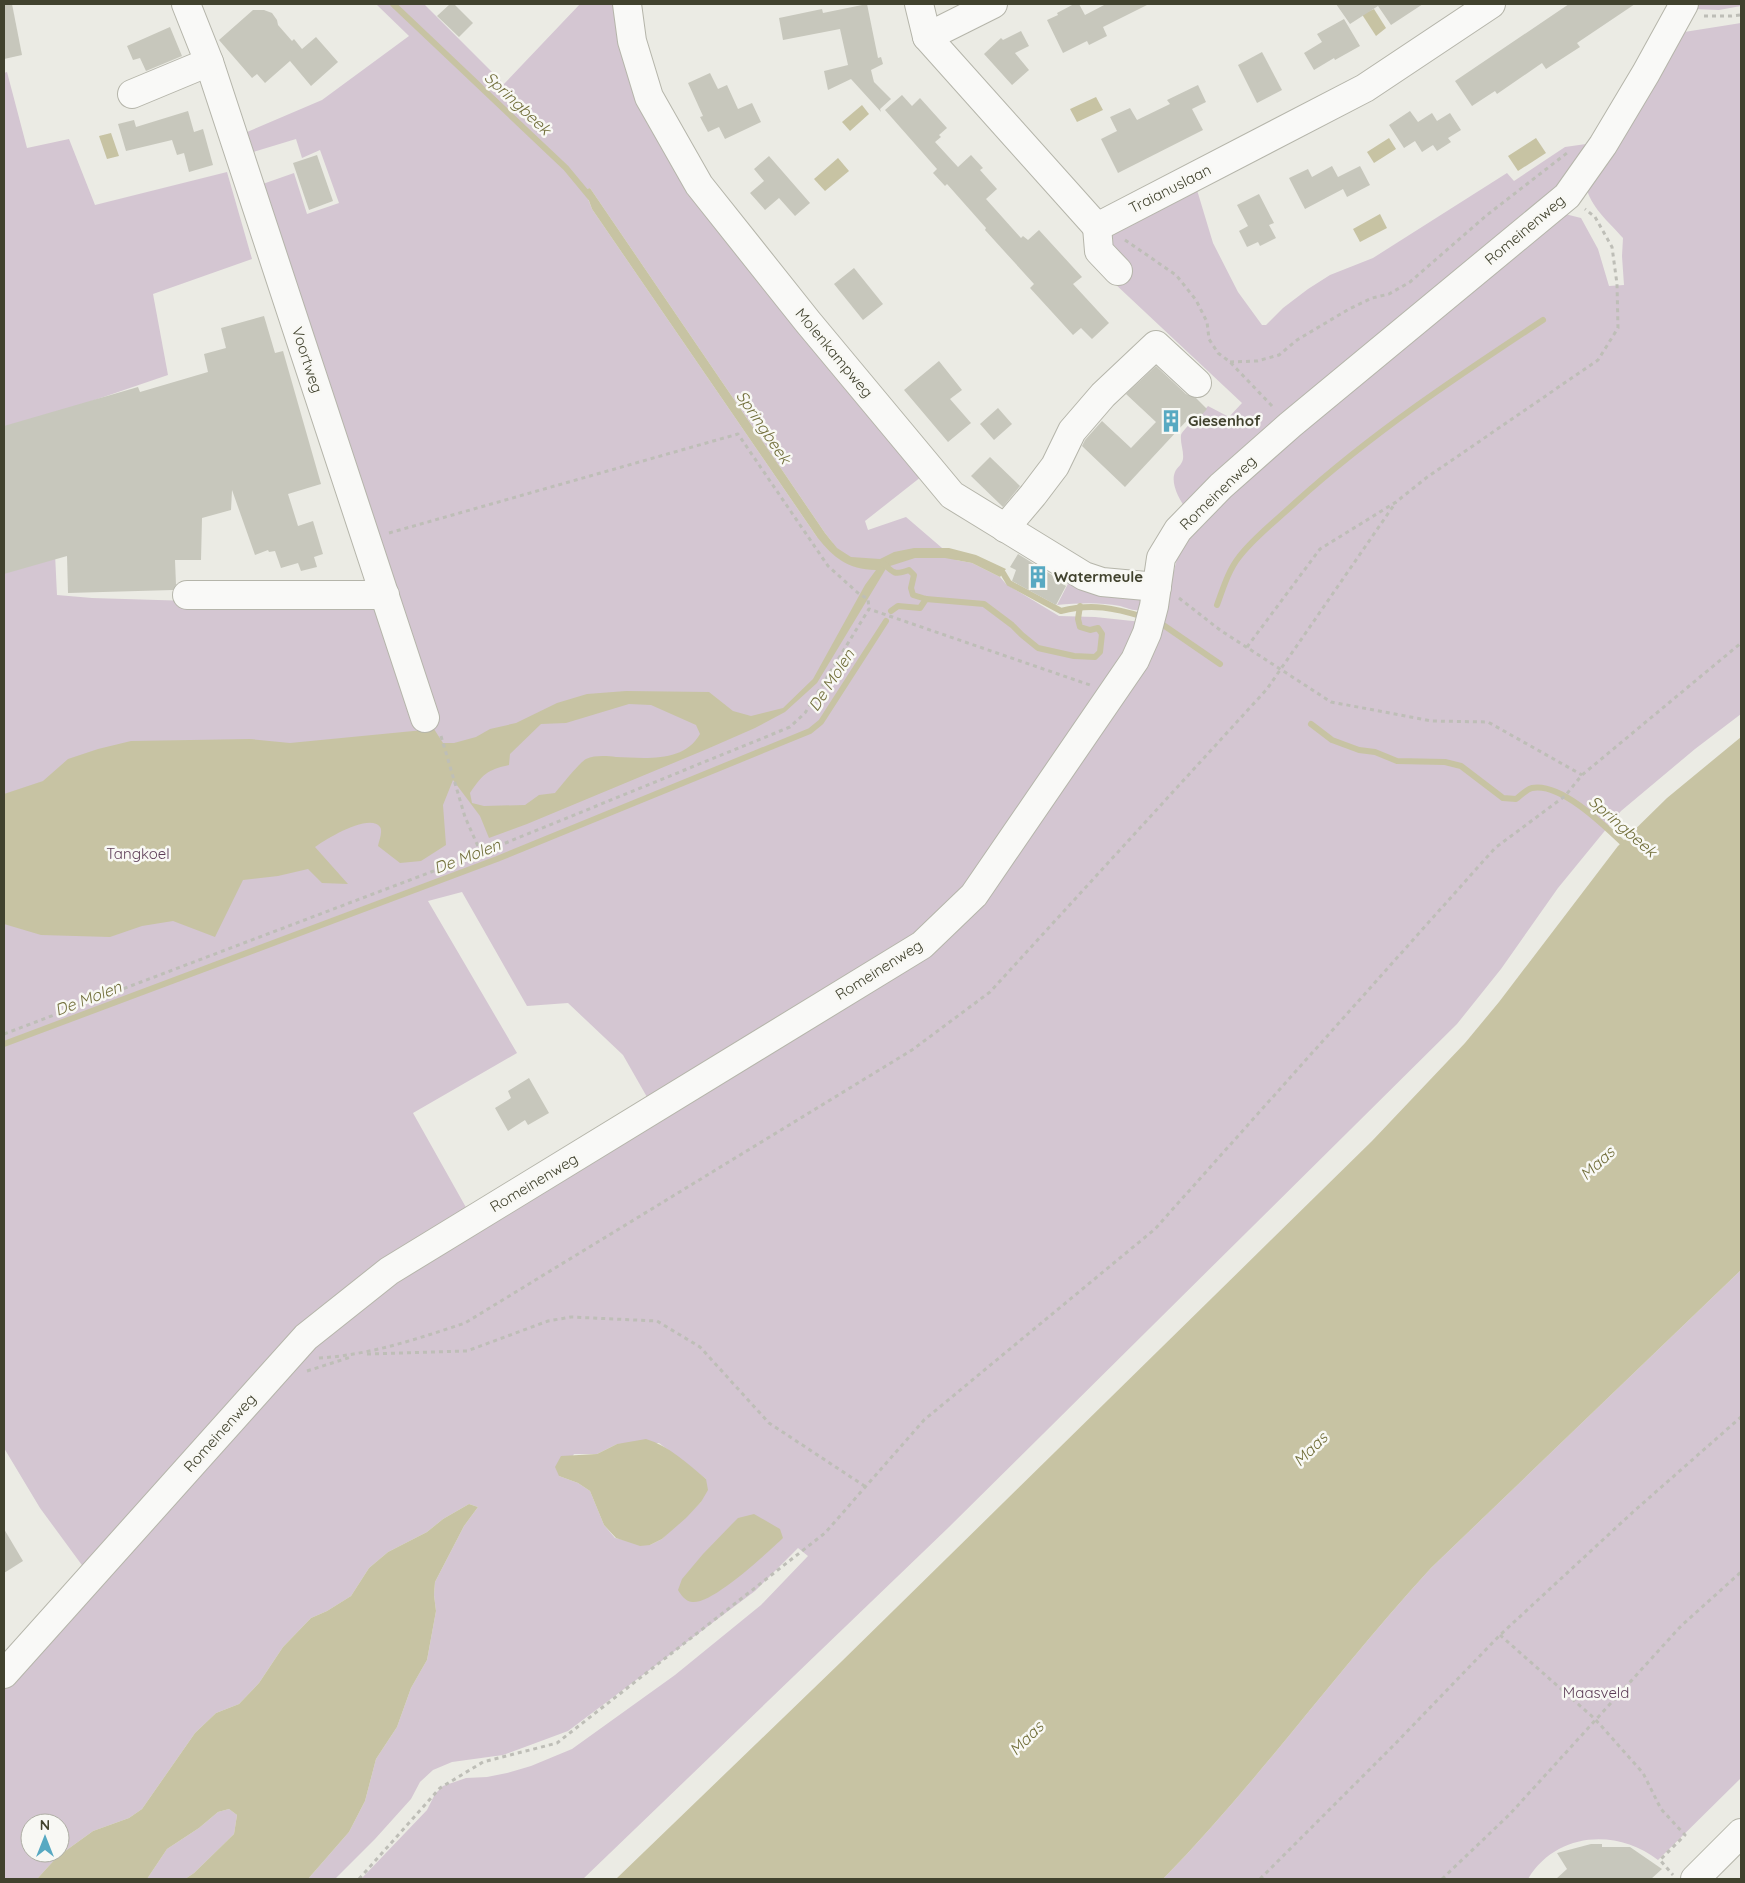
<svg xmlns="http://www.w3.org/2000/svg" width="1745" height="1883" font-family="Quicksand,sans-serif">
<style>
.green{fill:#d4c6d2;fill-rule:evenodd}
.water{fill:#c7c3a3;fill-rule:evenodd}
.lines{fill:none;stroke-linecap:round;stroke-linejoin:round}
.stream{stroke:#c7c3a3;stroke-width:6}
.building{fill:#c7c7bc}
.minor-casing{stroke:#b5b5aa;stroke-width:30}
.path{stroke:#bebeb7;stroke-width:3;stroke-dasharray:4 4;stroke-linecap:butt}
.minor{stroke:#f9f9f7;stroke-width:28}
.labels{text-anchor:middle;stroke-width:5;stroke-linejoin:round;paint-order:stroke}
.street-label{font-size:15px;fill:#41422e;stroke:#f8f8f4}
.poi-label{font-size:15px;font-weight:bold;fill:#41422e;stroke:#f8f8f4;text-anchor:start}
.park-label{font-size:15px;fill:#5c3c56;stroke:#f8f8f4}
.water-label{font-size:16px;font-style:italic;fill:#726f3b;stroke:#f8f8f4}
</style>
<rect width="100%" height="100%" fill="#ebebe4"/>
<g class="green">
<path d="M376,4H424L504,84L580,4H616L654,120L926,473L865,521L868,530L906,517L956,560L972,563L1000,577L1006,584L1059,616L1095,617L1142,622L1131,642L944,915L651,1104L623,1055L568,1003L527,1006L462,892L428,901L517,1053L413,1113L468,1211L417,1242L87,1572L40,1508L4,1448V569L55,554L57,595L92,598L381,607L257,186L294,173L307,214L339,203L320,150L302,158L296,139L247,154L240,135L322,100L409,36ZM590,188L825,533L833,543L817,537L592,209L585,191Z"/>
<polygon points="1689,4 1741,4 1741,6 1719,10 1693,9"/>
<path d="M1741,23V714L1695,749L1621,811L1558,888L1501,969L1457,1024L948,1528L583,1879H361L427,1810L435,1794L443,1786L466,1778L487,1777L507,1773L531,1766L572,1749L675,1675L761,1605L808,1556L798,1548L755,1591L568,1731L503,1755L452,1762L433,1770L420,1782L411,1799L375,1839L335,1879H308L349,1832L365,1801L376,1759L397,1727L411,1688L427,1660L436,1611L434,1595L435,1582L464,1526L478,1507L469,1504L443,1519L427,1532L388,1552L369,1568L351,1596L327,1611L311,1618L283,1647L259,1683L239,1704L216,1713L195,1733L142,1809L129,1818L93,1831L57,1857L37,1879H4V1682L305,1353L398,1282L932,953L1160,626L1178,555L1200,519L1228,490L1561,213L1581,218L1598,249L1609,286L1624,285L1622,256L1623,238C1610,223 1589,206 1586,185L1678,33ZM659,1443L706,1479L701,1502L662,1539L650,1545L615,1538L604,1525L590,1491L578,1483L559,1476L574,1454H597L617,1444ZM30,1823H60V1853H30Z"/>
<polygon points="7,72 27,148 69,139 95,205 227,172 252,259 153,294 168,375 39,419 4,429 4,73"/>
<path d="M1593,143L1558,194L1186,509C1180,500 1170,484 1175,472C1177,467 1182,465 1183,459C1184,451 1180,443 1181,435C1183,429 1202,413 1208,406L1229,417L1242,403L1113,282L1106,236L1197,190L1213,243L1238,292L1262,325H1266L1283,308L1308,289L1330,275L1373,258L1507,173L1514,181L1565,147Z"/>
<path d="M1070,580L1149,600L1139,610C1132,611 1128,608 1120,606C1100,602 1078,603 1057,605Z"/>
<path d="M1741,1270V1778L1658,1860C1617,1828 1556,1832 1528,1879H1163C1259,1781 1338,1669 1431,1568Z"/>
<polygon points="229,1809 237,1815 234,1834 194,1873 185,1879 147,1879 167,1849 199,1828 218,1812"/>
</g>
<g class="water">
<polygon points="1374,9 1386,28 1376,36 1363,16 1363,14"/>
<polygon points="1096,97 1103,110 1077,122 1070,109"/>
<polygon points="862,105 869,114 850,131 842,122"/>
<polygon points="111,133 119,156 107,159 99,136"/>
<polygon points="1389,138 1396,149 1374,163 1367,152"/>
<polygon points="1536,138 1546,153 1518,171 1508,156"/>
<polygon points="838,158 849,171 825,191 814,179"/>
<path d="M590,188L825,533L837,548L851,557L880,559L894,552L914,548H949L976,555L1006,569L1000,577L972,563L945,558H915L887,567L817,683L785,712L755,728L707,749L527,824L489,838L480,816L453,780L443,805L446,845L421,861L400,863L378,846C379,841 383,831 380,827C370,812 324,840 315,847L348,884L322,883L308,869L278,876L243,880L215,937L173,921L142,926L110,937L41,935L4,924V794L43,781L68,759L98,749L131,741L250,739L290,743L434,729L443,743H454L476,737L490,729L516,723L557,703L587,694L626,691L709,692L733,711L751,716L783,708L813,679L865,585L876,570C847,569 834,558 817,537L592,209L585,190ZM629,704L651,705L696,725L700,734C684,763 645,758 616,757C607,756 595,755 586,759C579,763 561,786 555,793L539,795L525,805L484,806L472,803L470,793C483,774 487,770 509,765L510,754L541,724L566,723Z"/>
<polygon points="1380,214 1387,228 1360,242 1353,229"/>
<path d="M1741,737V1270L1431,1568C1338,1669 1259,1781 1163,1879H616L841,1662L1372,1141L1465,1043L1499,1002L1618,846L1667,798Z"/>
<path d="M646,1439C669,1446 687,1463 706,1479L708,1490L701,1502L686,1518L662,1539L650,1545L640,1546L616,1538L604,1525L590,1491L578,1483L559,1476L555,1467L561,1456L597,1454L617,1444Z"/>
<polygon points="469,1504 478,1507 464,1526 435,1582 434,1595 436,1611 427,1660 411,1688 397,1727 376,1759 365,1801 349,1832 308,1879 185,1879 194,1873 234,1834 237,1815 229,1809 218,1812 199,1828 167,1849 147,1879 37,1879 57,1857 93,1831 129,1818 142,1809 195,1733 216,1713 239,1704 259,1683 283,1647 311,1618 327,1611 351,1596 369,1568 388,1552 427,1532 443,1519"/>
<path d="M754,1514L780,1529L783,1538C767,1553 712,1605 692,1602C685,1601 681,1595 678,1590L682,1579L703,1554L733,1523L738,1518Z"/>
</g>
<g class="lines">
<g class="stream">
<polyline points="393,4 566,168 590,197"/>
<path d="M883,564V563C894,574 895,575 909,570L914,575L911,588L913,595L926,599L984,604L1012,625L1022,635L1038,648L1074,656L1095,657L1100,652L1102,634L1098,628L1090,630L1080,627L1078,619L1080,606"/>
<path d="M997,570L1003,573L1009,583L1061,611C1092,603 1114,608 1144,617"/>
<path d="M1217,605C1223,589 1228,571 1239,557C1254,537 1278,519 1296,502C1372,433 1458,376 1543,320"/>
<polyline points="891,611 898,606 920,608 926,599"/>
<polyline points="1156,620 1220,664"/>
<path d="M1311,724L1332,740L1359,750L1375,752L1397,761L1445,762L1461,766L1503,798L1516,799C1521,795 1527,789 1532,788C1562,782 1608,829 1628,848"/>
<polyline points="4,1044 497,859 810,731 821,722 886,621"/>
</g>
</g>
<g class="building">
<polygon points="4,4 12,4 22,55 4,59"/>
<polygon points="450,4 454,4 473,23 459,37 437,16"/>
<polygon points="867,4 878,58 881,57 883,64 871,70 874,82 891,99 880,109 881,112 851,79 828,90 824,71 848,65 840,29 783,40 779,18 822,9 823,13"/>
<polygon points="1074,4 1079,4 1085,15 1106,4 1149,4 1103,27 1107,36 1089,45 1087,41 1063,53 1047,20 1058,15 1057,13"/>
<polygon points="1336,4 1423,4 1391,25 1378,6 1350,24"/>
<polygon points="1569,4 1635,4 1577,43 1580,47 1546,69 1542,63 1497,94 1495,91 1472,106 1455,81"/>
<polygon points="253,10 264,10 272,13 277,20 278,25 292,41 294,39 302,49 316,37 338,62 311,86 290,61 265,83 257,74 252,78 219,40"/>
<polygon points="1344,19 1360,46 1335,60 1334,58 1314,70 1304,53 1322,42 1317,34"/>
<polygon points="170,27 182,56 146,71 140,58 133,60 127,46"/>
<polygon points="1021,31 1029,46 1015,53 1029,70 1012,85 984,54 1001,38 1003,40"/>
<polygon points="1262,52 1282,90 1257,103 1238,65"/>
<polygon points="710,73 718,89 727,85 738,109 752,103 761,122 725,139 719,127 708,132 700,117 703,116 688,83"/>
<polygon points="1198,85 1206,102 1192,109 1203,130 1118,173 1101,139 1117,131 1110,117 1130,108 1137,120 1170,104 1167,100"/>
<polygon points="902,95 912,106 920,98 947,128 939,135 941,137 935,142 958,167 971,155 983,168 980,170 997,189 986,199 1021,238 1023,236 1028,240 1039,230 1082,277 1073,284 1109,323 1092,339 1081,328 1073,335 1030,288 1034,284 985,230 986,228 947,184 945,186 933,173 937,169 885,110"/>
<polygon points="188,111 194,132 203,129 213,165 189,172 184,153 177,155 172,140 126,151 118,124 134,120 136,127"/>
<polygon points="1410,111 1418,122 1432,113 1437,121 1450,113 1461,130 1448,138 1451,142 1437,151 1433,145 1422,152 1415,141 1404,148 1389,125"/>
<polygon points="317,155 333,201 309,210 293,163"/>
<polygon points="769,156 810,203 795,216 779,198 765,210 750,193 764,181 754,169"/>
<polygon points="1332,166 1338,177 1360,166 1370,185 1347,197 1343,189 1305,209 1289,178 1308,169 1312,177"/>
<polygon points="1259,194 1274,223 1269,225 1276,238 1260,246 1258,242 1247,247 1239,231 1248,226 1237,205"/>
<polygon points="854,268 883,304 863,320 834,284"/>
<polygon points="264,316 275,353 283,351 321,484 288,494 298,526 313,521 323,554 314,557 317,567 301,571 298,563 281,568 275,551 269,552 268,550 255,555 232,490 231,510 202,518 201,560 175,560 176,585 173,590 68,593 67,556 4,574 4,426 138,387 140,392 208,372 204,354 226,348 221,328"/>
<polygon points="939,361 962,390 950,399 971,423 948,442 904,390"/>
<polygon points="1156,366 1186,394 1196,398 1207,409 1196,421 1191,416 1125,487 1082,446 1085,440 1102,421 1131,448 1156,422 1126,394"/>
<polygon points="998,408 1012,424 994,440 980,424"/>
<polygon points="990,457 1020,486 1003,507 971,476"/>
<polygon points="1018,554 1060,580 1059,582 1066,586 1056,605 1012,581 1016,570 1010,567"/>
<polygon points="529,1078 549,1113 528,1125 525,1120 508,1131 495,1108 511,1098 508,1091"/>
<polygon points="4,1529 23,1561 4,1573"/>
<polygon points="1591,1844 1602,1844 1602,1847 1630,1847 1662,1869 1651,1879 1556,1879 1567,1869 1557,1853"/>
</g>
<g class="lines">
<defs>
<g id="minor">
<polyline points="186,4 209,62 425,718"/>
<polyline points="627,4 632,41 649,97 699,185 808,322 952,495 1084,576 1102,582 1157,587"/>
<polyline points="919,4 927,37 1097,227 1365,88 1491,4"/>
<polyline points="927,37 993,4"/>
<polyline points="132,94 209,62"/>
<polyline points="1097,227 1099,251 1118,271"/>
<polyline points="1005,528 1033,495 1055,466 1072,431 1103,395 1156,345 1197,383"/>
<polyline points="187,595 385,595"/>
<polyline points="4,1674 306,1337 389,1271 922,945 974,895 1135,660 1147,633 1154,606 1161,558 1178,530 1221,486 1290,425 1567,196 1603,145 1646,73 1684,4"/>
<polyline points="1695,1879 1741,1833"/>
</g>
</defs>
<use href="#minor" class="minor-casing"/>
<g class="path">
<polyline points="1704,16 1731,16 1741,15"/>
<polyline points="1125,240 1176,275 1196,300 1207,322 1209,339 1218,353 1230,362 1274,408"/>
<polyline points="1230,362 1257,361 1279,355 1297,340 1349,309 1372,298 1389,294 1410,282 1487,215 1567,153"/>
<polyline points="389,533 738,434 828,566 858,593 868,599 869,609"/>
<polyline points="1179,598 1220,630 1331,702 1432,721 1488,722 1582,775"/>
<polyline points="1247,647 1320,549 1396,502 1426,478 1598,360 1618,328 1617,284 1612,247 1595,217 1585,209"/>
<polyline points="441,736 465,817 481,853"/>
<polyline points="4,1034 481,853 790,727 805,713 869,609 1090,685"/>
<polyline points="367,1354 467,1351 548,1321 571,1317 657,1321 700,1347 769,1423 866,1487"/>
<path d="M319,1358C370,1355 417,1339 465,1323L912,1050L990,992L1267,689L1396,502"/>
<polyline points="307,1371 351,1357"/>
<polyline points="1500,1635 1595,1719 1643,1773 1661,1809 1685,1835 1660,1860 1673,1875"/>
<polyline points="359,1879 440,1788 483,1762 557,1743 825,1533 924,1420 1155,1229 1495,848 1565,796 1582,775 1741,643"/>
<polyline points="1260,1879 1395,1744 1500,1635 1633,1512 1741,1417"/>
<polyline points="1442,1879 1510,1814 1681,1626 1741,1572"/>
</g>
<use href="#minor" class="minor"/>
</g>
<defs>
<symbol id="building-bare" viewBox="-9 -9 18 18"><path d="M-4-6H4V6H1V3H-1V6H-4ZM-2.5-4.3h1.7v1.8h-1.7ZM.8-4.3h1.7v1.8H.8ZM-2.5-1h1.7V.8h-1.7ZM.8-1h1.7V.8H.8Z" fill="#57a9c2" stroke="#f8f8f4" stroke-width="2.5" paint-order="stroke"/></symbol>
</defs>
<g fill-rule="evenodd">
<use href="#building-bare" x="1155" y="405" width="32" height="32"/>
<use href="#building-bare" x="1022" y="561" width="32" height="32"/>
</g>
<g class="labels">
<g class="street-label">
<text transform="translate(1170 189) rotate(-27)" y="5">Traianuslaan</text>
<text transform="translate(1525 230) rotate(-40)" y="5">Romeinenweg</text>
<text transform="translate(834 353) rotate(50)" y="5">Molenkampweg</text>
<text transform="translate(307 360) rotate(72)" y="5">Voortweg</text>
<text transform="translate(1218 493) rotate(-44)" y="5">Romeinenweg</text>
<text transform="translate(879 970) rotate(-32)" y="5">Romeinenweg</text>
<text transform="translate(534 1183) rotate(-31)" y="5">Romeinenweg</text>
<text transform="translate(220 1433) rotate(-48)" y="5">Romeinenweg</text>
</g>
<g class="poi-label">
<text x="1188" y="426">Giesenhof</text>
<text x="1054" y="582">Watermeule</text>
</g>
<g class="park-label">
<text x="138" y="859">Tangkoel</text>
<text x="1596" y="1698">Maasveld</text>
</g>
<g class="water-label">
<text transform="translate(518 103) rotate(43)" y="6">Springbeek</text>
<text transform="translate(764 427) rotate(56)" y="6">Springbeek</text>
<text transform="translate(831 680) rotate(-57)" y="6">De Molen</text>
<text transform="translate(1623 826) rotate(41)" y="6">Springbeek</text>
<text transform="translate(467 856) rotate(-21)" y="6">De Molen</text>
<text transform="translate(88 998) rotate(-21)" y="6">De Molen</text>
<text transform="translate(1597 1163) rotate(-43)" y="6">Maas</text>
<text transform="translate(1310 1449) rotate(-45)" y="6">Maas</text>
<text transform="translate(1026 1738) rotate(-45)" y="6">Maas</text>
</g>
</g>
<rect width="1745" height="1883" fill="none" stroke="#41422e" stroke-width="10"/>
<g transform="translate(45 1838)"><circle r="24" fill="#f8f8f4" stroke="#afafa5"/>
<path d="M0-4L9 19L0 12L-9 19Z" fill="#57a9c2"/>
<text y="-8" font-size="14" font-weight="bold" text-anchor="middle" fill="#41422e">N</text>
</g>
</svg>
